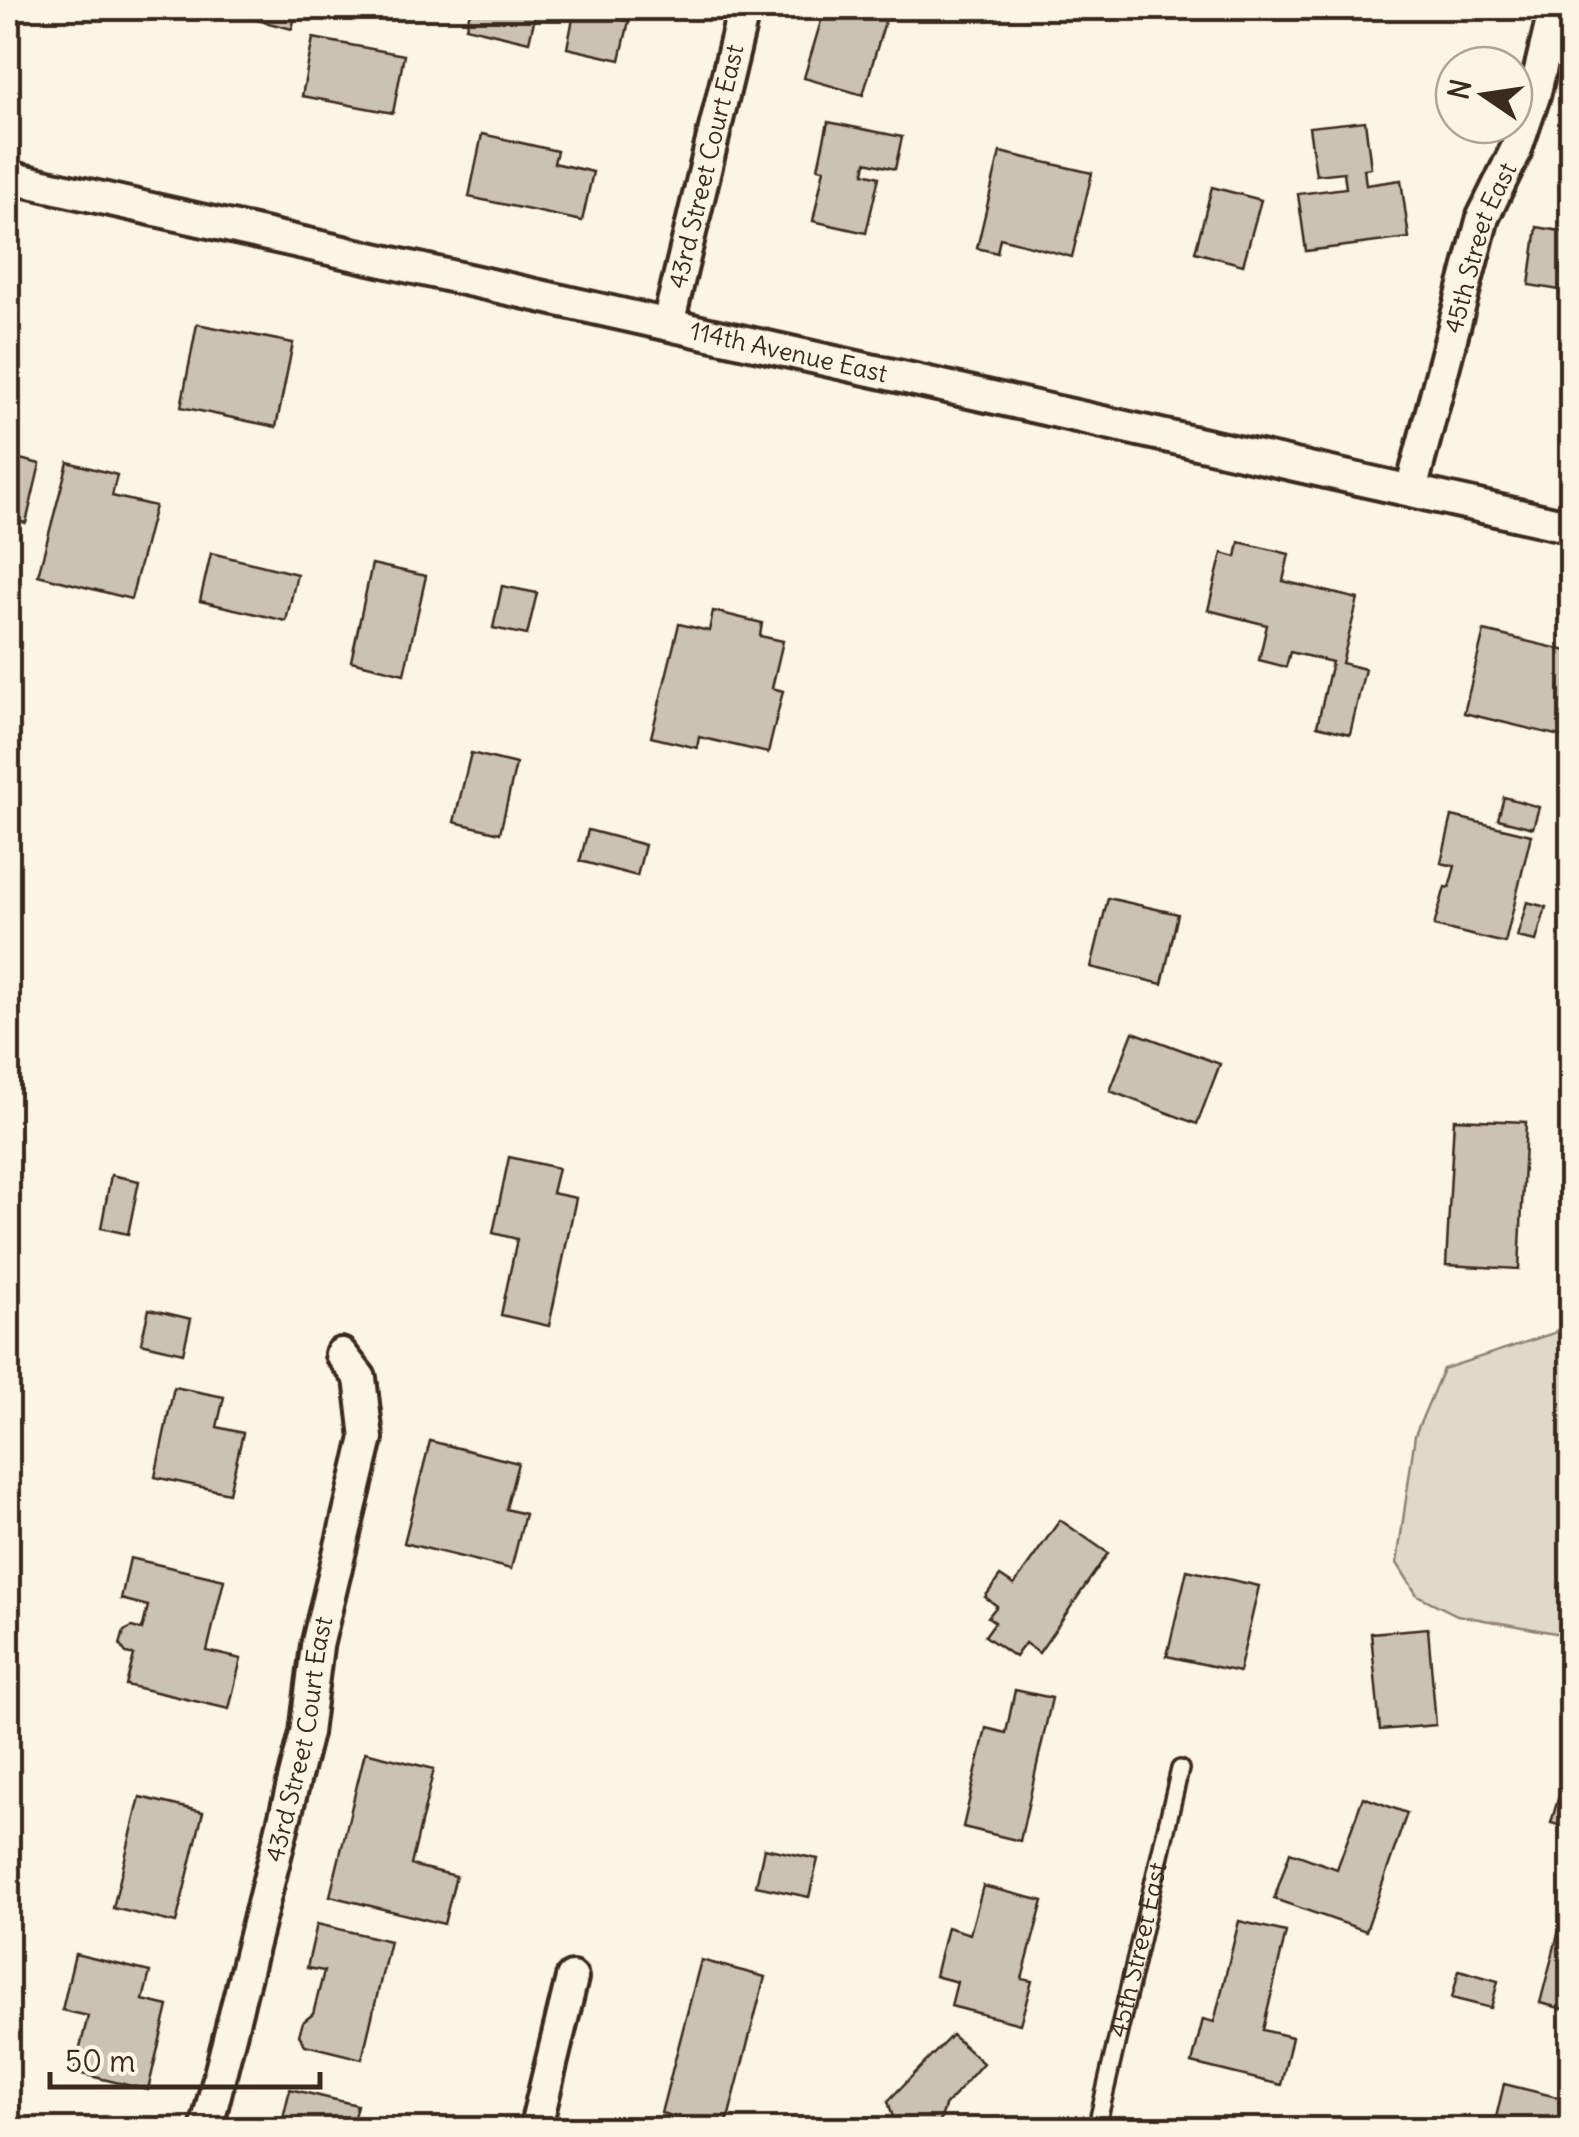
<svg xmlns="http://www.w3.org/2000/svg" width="1579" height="2137" font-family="Delius,sans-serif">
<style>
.green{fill:#e0d8c8;stroke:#8e8173;stroke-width:2.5}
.building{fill:#ccc2b3;stroke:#3b2a1e;stroke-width:2.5}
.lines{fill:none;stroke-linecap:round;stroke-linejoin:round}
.service-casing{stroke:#3b2a1e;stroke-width:22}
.minor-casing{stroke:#3b2a1e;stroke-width:38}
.service{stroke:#fcf5e5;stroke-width:15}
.minor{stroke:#fcf5e5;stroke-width:30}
.labels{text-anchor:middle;stroke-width:9;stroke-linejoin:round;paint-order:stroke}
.street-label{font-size:25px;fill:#3b2a1e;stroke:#fcf5e5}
</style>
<rect width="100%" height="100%" fill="#fcf5e5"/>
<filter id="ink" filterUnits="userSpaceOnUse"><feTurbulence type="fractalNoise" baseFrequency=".01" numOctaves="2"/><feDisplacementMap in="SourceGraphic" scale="20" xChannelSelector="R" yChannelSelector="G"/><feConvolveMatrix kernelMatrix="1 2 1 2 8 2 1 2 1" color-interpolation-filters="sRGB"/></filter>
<g filter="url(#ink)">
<polygon class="green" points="1571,1316 1571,1636 1457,1615 1417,1595 1397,1563 1415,1435 1443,1369 1554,1333"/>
<g class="building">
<polygon points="243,8 297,8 292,29 241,16"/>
<polygon points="471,8 537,8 529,42 466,27"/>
<polygon points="825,8 889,8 863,95 804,78"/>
<polygon points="575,9 629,21 620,60 567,48"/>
<polygon points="313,38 404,55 393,113 302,96"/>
<polygon points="1365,121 1371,168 1364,169 1366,185 1401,180 1409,238 1306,251 1298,194 1346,188 1344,172 1316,175 1309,127"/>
<polygon points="828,122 902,137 895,169 866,162 864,173 879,177 866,233 813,221 824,169 818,168"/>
<polygon points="482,134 557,151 554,163 593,172 582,221 469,197"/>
<polygon points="1000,152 1092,173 1072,257 1000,238 997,253 977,248"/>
<polygon points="1212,187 1261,200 1243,265 1195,252"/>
<polygon points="1537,227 1572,233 1572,307 1564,305 1566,291 1529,285"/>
<polygon points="197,324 293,343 276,427 181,407"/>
<polygon points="8,456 40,464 26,523 8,519"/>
<polygon points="68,462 117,475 112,496 155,506 131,599 38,575"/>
<polygon points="1239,542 1289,554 1283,581 1358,599 1342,663 1365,669 1350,734 1317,726 1332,662 1290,652 1286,667 1259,660 1267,625 1208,610 1222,553 1236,557"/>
<polygon points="211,553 297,574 286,621 200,601"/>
<polygon points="372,564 426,576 404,674 351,661"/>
<polygon points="502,586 537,593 527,635 493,628"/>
<polygon points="713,611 762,623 760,636 783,641 772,688 783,691 768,753 699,737 697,748 651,737 679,624 709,631"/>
<polygon points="1484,631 1572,652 1572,739 1464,713"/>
<polygon points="471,753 516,764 500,833 454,822"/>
<polygon points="1504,797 1539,807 1533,828 1498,819"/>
<polygon points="1452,816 1531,835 1505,943 1434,926 1445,887 1449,888 1455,866 1441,863"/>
<polygon points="588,830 645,845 637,876 580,861"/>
<polygon points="1108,898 1178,914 1162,984 1091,967"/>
<polygon points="1527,902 1546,907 1536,941 1517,937"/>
<polygon points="1133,1032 1220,1064 1197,1124 1110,1091"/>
<polygon points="1454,1119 1526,1122 1519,1269 1446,1265"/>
<polygon points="509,1157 558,1168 552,1193 576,1198 549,1326 501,1315 517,1239 493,1233"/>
<polygon points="111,1175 139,1181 128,1234 101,1228"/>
<polygon points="149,1309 191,1319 183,1353 141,1343"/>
<polygon points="174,1387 224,1397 217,1427 243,1433 229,1493 155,1477"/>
<polygon points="430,1441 518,1463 506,1509 525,1514 511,1569 404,1543"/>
<polygon points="1060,1520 1108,1553 1039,1653 1025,1643 1015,1657 985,1636 995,1622 988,1617 997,1606 985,1597 1000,1576 1014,1585"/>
<polygon points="130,1558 224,1580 207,1651 241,1659 229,1709 126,1685 134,1655 126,1653 120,1645 124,1631 132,1627 142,1630 148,1606 121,1599"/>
<polygon points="1187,1570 1259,1586 1239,1672 1167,1656"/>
<polygon points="1428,1628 1436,1725 1380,1730 1371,1633"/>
<polygon points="1015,1690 1052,1698 1020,1841 963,1827 986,1728 1006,1733"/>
<polygon points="1572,1751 1572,1829 1551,1823"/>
<polygon points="365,1752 434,1769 411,1865 456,1876 444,1924 330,1896"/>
<polygon points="140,1797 203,1812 176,1923 113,1908"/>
<polygon points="1363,1797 1407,1813 1366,1931 1274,1899 1290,1852 1337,1869"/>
<polygon points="764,1848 818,1859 809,1897 756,1886"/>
<polygon points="983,1886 1043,1901 1022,1979 1032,1981 1020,2024 951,2006 957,1982 935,1976 947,1927 970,1934"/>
<polygon points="1569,1892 1572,1893 1572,2011 1540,2003"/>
<polygon points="1239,1921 1286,1932 1263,2030 1292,2037 1281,2085 1192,2063 1203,2019 1214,2022"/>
<polygon points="317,1924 390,1941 362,2059 305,2045 299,2035 303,2022 313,2014 324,1971 307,1968"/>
<polygon points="75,1954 150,1972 143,2000 168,2006 148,2090 74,2072 88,2016 62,2010"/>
<polygon points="701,1960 765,1977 725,2130 661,2113"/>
<polygon points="1459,1970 1498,1981 1491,2008 1452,1998"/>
<polygon points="952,2035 983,2063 945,2106 940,2122 943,2130 897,2130 888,2101"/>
<polygon points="1504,2084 1569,2100 1562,2130 1493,2130"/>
<polygon points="290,2089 357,2105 351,2130 280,2130"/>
</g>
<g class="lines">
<defs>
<g id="service">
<path id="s1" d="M1096,2130L1180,1769"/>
</g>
<g id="minor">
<path id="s2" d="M8,177L1572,527"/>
<path id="s3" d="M668,324L744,8"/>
<path id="s4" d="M1411,490L1483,217L1515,152L1534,96L1555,8"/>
<path id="s5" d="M206,2130L306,1733L317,1646L367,1438L360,1378L341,1354"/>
<polyline points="535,2130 572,1978"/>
</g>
</defs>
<use href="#service" class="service-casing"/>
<use href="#minor" class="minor-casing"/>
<use href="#service" class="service"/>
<use href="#minor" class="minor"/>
</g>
</g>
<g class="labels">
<g class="street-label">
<text dy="9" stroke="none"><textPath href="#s3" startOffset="162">43rd Street Court East</textPath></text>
<text dy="9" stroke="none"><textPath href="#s4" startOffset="252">45th Street East</textPath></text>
<text dy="9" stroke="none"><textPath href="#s2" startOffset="800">114th Avenue East</textPath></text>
<text dy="9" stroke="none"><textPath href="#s5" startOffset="402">43rd Street Court East</textPath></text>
<text dy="9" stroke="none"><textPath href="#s1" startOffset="185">45th Street East</textPath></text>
</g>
</g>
<rect width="1579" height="2137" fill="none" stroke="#fcf5e5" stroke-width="40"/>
<rect x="20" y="20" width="1539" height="2097" fill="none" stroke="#3b2a1e" stroke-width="4" filter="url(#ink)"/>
<g transform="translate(1484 95) rotate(283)"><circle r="48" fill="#fcf5e5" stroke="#afa495" stroke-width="2.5"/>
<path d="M0-8L18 38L0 25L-18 38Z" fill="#3b2a1e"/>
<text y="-15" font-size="28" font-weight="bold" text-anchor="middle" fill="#3b2a1e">N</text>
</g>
<path d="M50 2072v15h270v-15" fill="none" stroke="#3b2a1e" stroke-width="5"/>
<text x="65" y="2072" font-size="30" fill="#3b2a1e" stroke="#fcf5e5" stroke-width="8" paint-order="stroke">50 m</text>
</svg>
